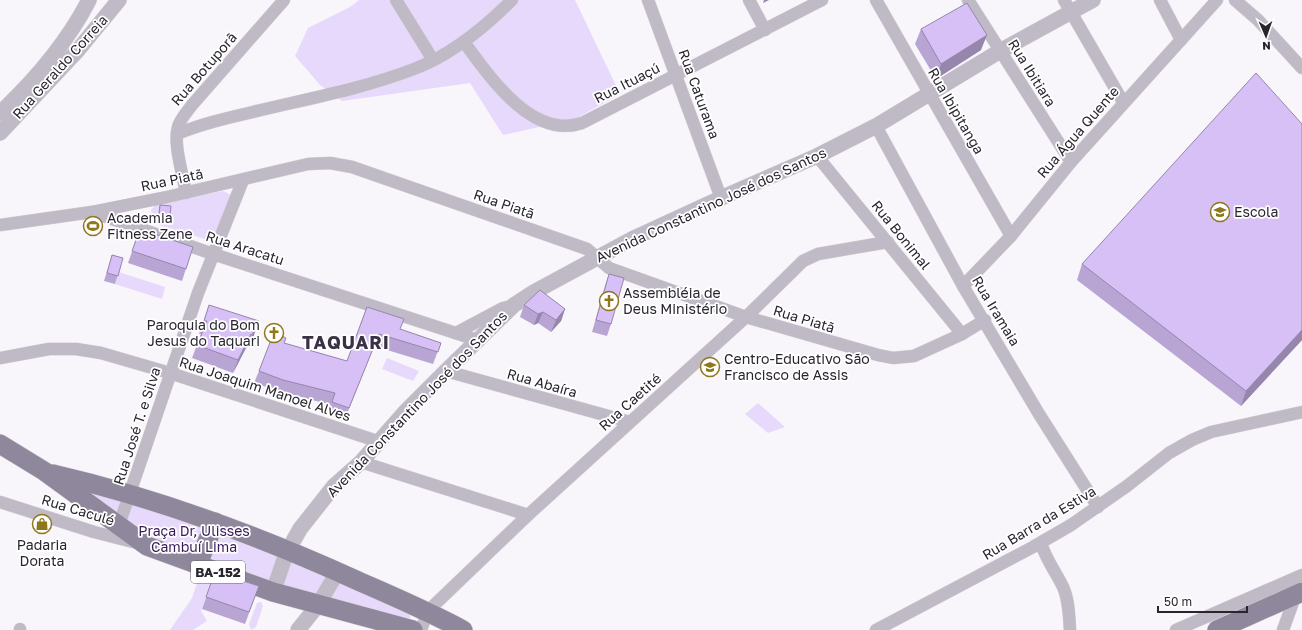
<svg xmlns="http://www.w3.org/2000/svg" width="1302" height="630" font-family="'Golos Text',sans-serif">
<style>
.green{fill:#e7d9fc}
.lines{fill:none;stroke-linecap:round;stroke-linejoin:round}
.minor-casing{stroke:#d3d0d6;stroke-width:13}
.tertiary-casing{stroke:#d3d0d6;stroke-width:16}
.primary-casing{stroke:#d3d0d6;stroke-width:20}
.minor{stroke:#bfbac6;stroke-width:12}
.tertiary{stroke:#bfbac6;stroke-width:15}
.primary{stroke:#8f879b;stroke-width:19}
.wall{fill:#b8a5d4}
.shaded-wall{fill:#9686ac}
.building{fill:#d6c0f6;stroke:#9686ac}
.labels{text-anchor:middle;stroke-width:3.5;stroke-linejoin:round;paint-order:stroke}
.shield{fill:#fff;stroke:#69666d;stroke-width:1}
.shield-label{font-size:13px;font-weight:bold;fill:#29252f}
.street-label{font-size:14px;fill:#29252f;stroke:#fff}
.poi-label{font-size:14px;fill:#29252f;stroke:#fff;text-anchor:start}
.park-label{font-size:14px;fill:#3a1a59;stroke:#fff}
.district-label{font-size:18px;font-weight:bold;letter-spacing:1px;fill:#3a3146;stroke:#fff}
</style>
<rect width="100%" height="100%" fill="#f8f6fb"/>
<g class="green">
<polygon points="359,0 575,0 620,94 575,119 503,135 470,83 342,101 320,85 295,56 308,28 350,7"/>
<polygon points="223,191 231,195 214,242 159,225 152,219 151,210 156,204"/>
<polygon points="119,272 165,287 162,299 115,284"/>
<polygon points="387,358 419,371 413,381 382,369"/>
<polygon points="758,403 785,427 768,433 745,414"/>
<polygon points="98,490 205,525 407,610 411,618 401,618 267,581 155,544 89,494"/>
<polygon points="203,575 212,579 201,611 207,621 193,630 170,630 192,598 199,577"/>
<polygon points="261,602 263,606 256,627 251,630 249,624 257,603"/>
</g>
<g class="lines">
<defs>
<g id="minor">
<polyline points="396,0 433,60"/>
<polyline points="648,0 721,198"/>
<polyline points="749,0 765,30"/>
<polyline points="876,0 1011,236"/>
<polyline points="968,0 1071,162"/>
<polyline points="1064,0 1123,102"/>
<polyline points="1160,0 1181,40"/>
<polyline points="1235,0 1258,20 1302,68"/>
<path d="M464,42C489,76 532,140 582,123L822,0"/>
<polyline points="876,126 963,286 1039,414 1098,507"/>
<path d="M177,134C201,124 227,118 253,112C306,99 362,89 414,69C451,55 483,29 512,0"/>
<polyline points="817,156 962,334"/>
<path d="M186,193C183,175 173,144 178,127C180,119 187,112 192,105L284,0"/>
<polyline points="92,212 167,197 308,164 330,163 352,167 587,249 609,268 746,317 878,355 893,358 914,356 962,334 985,320"/>
<polyline points="0,225 92,212 213,254 477,340"/>
<polyline points="963,286 1011,236 1071,162 1217,0"/>
<polyline points="456,333 503,308 511,306"/>
<polyline points="0,358 49,349 76,349 101,353 170,373 380,442"/>
<polyline points="446,371 630,422"/>
<polyline points="361,462 528,515"/>
<polyline points="0,502 94,532 137,543"/>
<polyline points="119,525 198,293 243,180"/>
<path d="M1041,543C1046,560 1056,572 1063,587C1069,600 1069,616 1070,630"/>
<polyline points="20,630 20,629"/>
<polyline points="421,630 428,611 528,515 746,317 803,261 818,254 888,242"/>
<polyline points="876,630 1033,547 1071,525 1127,486 1169,453 1192,440 1211,432 1302,412"/>
<polyline points="1176,630 1302,575"/>
<polyline points="1283,630 1296,594"/>
</g>
<g id="tertiary">
<path d="M0,113C35,80 67,43 89,0"/>
<polyline points="0,133 78,50 119,0"/>
<polyline points="273,592 286,554 300,529 334,486 361,462 405,412 446,371 514,305 534,292 632,239 721,198 817,156 876,126 1000,51 1093,0"/>
<polyline points="298,630 318,605 338,571"/>
</g>
<g id="primary">
<polyline points="0,444 44,471 147,546 273,592 413,630"/>
<path d="M53,474C157,498 259,536 356,580C392,596 428,611 463,630"/>
<polyline points="198,564 215,522"/>
<polyline points="1217,630 1302,592"/>
</g>
</defs>
<use href="#minor" class="minor-casing"/>
<use href="#tertiary" class="tertiary-casing"/>
<use href="#primary" class="primary-casing"/>
<use href="#minor" class="minor"/>
<use href="#tertiary" class="tertiary"/>
<use href="#primary" class="primary"/>
</g>
<g class="wall">
<polygon points="921,29 981,50 936,79 915,44"/>
<polygon points="1302,124 1302,340 1241,406 1077,280 1082,264"/>
<polygon points="160,205 169,220 158,219 159,209"/>
<polygon points="140,229 193,247 182,281 128,263"/>
<polygon points="112,255 123,258 115,284 104,281"/>
<polygon points="609,274 611,324 607,336 592,332 605,286"/>
<polygon points="209,305 254,335 247,348 246,348 233,373 192,358 201,334 199,334"/>
<polygon points="524,305 565,309 561,321 551,332 538,323 534,325 520,317"/>
<polygon points="367,307 400,329 441,343 433,364 374,346 345,419 327,413 331,405 279,391 254,383 259,371 284,343 347,361"/>
<polygon points="215,572 259,586 245,624 202,609"/>
</g>
<g class="shaded-wall">
<polygon points="764,0 769,0 763,3"/>
<polygon points="987,35 981,50 936,79 941,64"/>
<polygon points="159,215 170,216 169,220 158,219"/>
<polygon points="565,309 561,321 551,332 556,320"/>
<polygon points="543,312 538,323 534,325 538,314"/>
<polygon points="259,321 254,335 247,348 252,335"/>
<polygon points="1302,330 1302,340 1241,406 1246,391"/>
<polygon points="251,334 246,348 233,373 238,360"/>
</g>
<g class="building">
<polygon points="967,3 987,35 941,64 921,29"/>
<polygon points="1256,73 1302,124 1302,330 1246,391 1082,264"/>
<polygon points="160,205 171,206 170,216 159,215"/>
<polygon points="140,229 193,247 186,269 132,251"/>
<polygon points="112,255 123,258 118,276 107,273"/>
<polygon points="609,274 624,278 611,324 596,320"/>
<polygon points="540,290 565,309 556,320 543,312 538,314 524,305"/>
<polygon points="209,305 259,321 252,335 251,334 238,360 197,345 207,321 204,321"/>
<polygon points="367,307 404,319 400,329 441,343 438,352 379,334 349,408 332,402 335,393 283,380 259,371 274,332 286,338 284,343 347,361"/>
<polygon points="215,572 259,586 249,612 206,597"/>
</g>
<defs>
<symbol id="school-ring" viewBox="-11 -11 22 22"><circle r="9.5" fill="#fff" stroke="#8f771c" stroke-width="1.5"/><path d="M0-5L7-2L0 1L-7-2ZM-4 1L0 2.5L4 1V4Q0 6-4 4Z" fill="#8f771c"/></symbol>
<symbol id="stadium-ring" viewBox="-11 -11 22 22"><circle r="9.5" fill="#fff" stroke="#8f771c" stroke-width="1.5"/><path d="M0-5a6.5 5 0 1 0 0 10a6.5 5 0 1 0 0-10ZM-3.5-1.8h7v3.6h-7Z" fill="#8f771c"/></symbol>
<symbol id="church-ring" viewBox="-11 -11 22 22"><circle r="9.5" fill="#fff" stroke="#8f771c" stroke-width="1.5"/><path d="M-1.2-6h2.4v3.5h3.3v2.4h-3.3V6h-2.4V-.1h-3.3v-2.4h3.3Z" fill="#8f771c"/></symbol>
<symbol id="shop-ring" viewBox="-11 -11 22 22"><circle r="9.5" fill="#fff" stroke="#8f771c" stroke-width="1.5"/><path d="M-5-2.5h2.3a2.7 3.5 0 0 1 5.4 0H5L5.5 6h-11ZM-1.5-2.5h3a1.5 2.3 0 0 0-3 0Z" fill="#8f771c"/></symbol>
</defs>
<g fill-rule="evenodd">
<use href="#school-ring" x="1209" y="201" width="22" height="22"/>
<use href="#stadium-ring" x="82" y="215" width="22" height="22"/>
<use href="#church-ring" x="598" y="290" width="22" height="22"/>
<use href="#church-ring" x="263" y="322" width="22" height="22"/>
<use href="#school-ring" x="699" y="356" width="22" height="22"/>
<use href="#shop-ring" x="31" y="513" width="22" height="22"/>
</g>
<g class="labels">
<rect class="shield" x="191" y="561" width="54" height="22" rx="3"/>
<g class="shield-label">
<text x="218" y="577">BA-152</text>
</g>
<g class="street-label">
<text transform="translate(60 67) rotate(-48)" y="5">Rua Geraldo Correia</text>
<text transform="translate(204 69) rotate(-49)" y="5">Rua Botuporã</text>
<text transform="translate(1032 73) rotate(58)" y="5">Rua Ibitiara</text>
<text transform="translate(627 83) rotate(-27)" y="5">Rua Ituaçú</text>
<text transform="translate(699 94) rotate(70)" y="5">Rua Caturama</text>
<text transform="translate(956 111) rotate(60)" y="5">Rua Ibipitanga</text>
<text transform="translate(1078 132) rotate(-49)" y="5">Rua Água Quente</text>
<text transform="translate(172 180) rotate(-12)" y="5">Rua Piatã</text>
<text transform="translate(504 204) rotate(19)" y="5">Rua Piatã</text>
<text transform="translate(711 205) rotate(-25)" y="5">Avenida Constantino José dos Santos</text>
<text transform="translate(901 235) rotate(51)" y="5">Rua Bonimal</text>
<text transform="translate(245 248) rotate(18)" y="5">Rua Aracatu</text>
<text transform="translate(996 311) rotate(59)" y="5">Rua Iramaia</text>
<text transform="translate(804 319) rotate(17)" y="5">Rua Piatã</text>
<text transform="translate(542 383) rotate(16)" y="5">Rua Abaíra</text>
<text transform="translate(265 389) rotate(18)" y="5">Rua Joaquim Manoel Alves</text>
<text transform="translate(630 402) rotate(-42)" y="5">Rua Caetité</text>
<text transform="translate(417 404) rotate(-46)" y="5">Avenida Constantino José dos Santos</text>
<text transform="translate(137 426) rotate(-72)" y="5">Rua José T. e Silva</text>
<text transform="translate(78 510) rotate(17)" y="5">Rua Caculé</text>
<text transform="translate(1039 523) rotate(-31)" y="5">Rua Barra da Estiva</text>
</g>
<g class="poi-label">
<text x="1234" y="217">Escola</text>
<text x="107" y="223">Academia<tspan x="107" dy="16">Fitness Zene</tspan></text>
<text x="623" y="298">Assembléia de<tspan x="623" dy="16">Deus Ministério</tspan></text>
<text x="260" y="330" text-anchor="end">Paroquia do Bom<tspan x="260" dy="16">Jesus do Taquari</tspan></text>
<text x="724" y="364">Centro-Educativo São<tspan x="724" dy="16">Francisco de Assis</tspan></text>
<text x="42" y="550" text-anchor="middle">Padaria<tspan x="42" dy="16">Dorata</tspan></text>
</g>
<g class="park-label">
<text x="194" y="536">Praça Dr, Ulisses<tspan x="194" dy="16">Cambuí Lima</tspan></text>
</g>
<g class="district-label">
<text x="346" y="349">TAQUARI</text>
</g>
</g>
<g transform="translate(1266 36) rotate(178)" stroke="#ffffff" stroke-width="3" paint-order="stroke">
<path d="M0-3L7 15L0 10L-7 15Z" fill="#29252f"/>
<text y="-6" font-size="11" font-weight="bold" text-anchor="middle" fill="#29252f">N</text>
</g>
<path d="M1158 606v6h89v-6" fill="none" stroke="#29252f" stroke-width="2"/>
<text x="1164" y="606" font-size="12" fill="#29252f" stroke="#ffffff" stroke-width="3" paint-order="stroke">50 m</text>
</svg>
